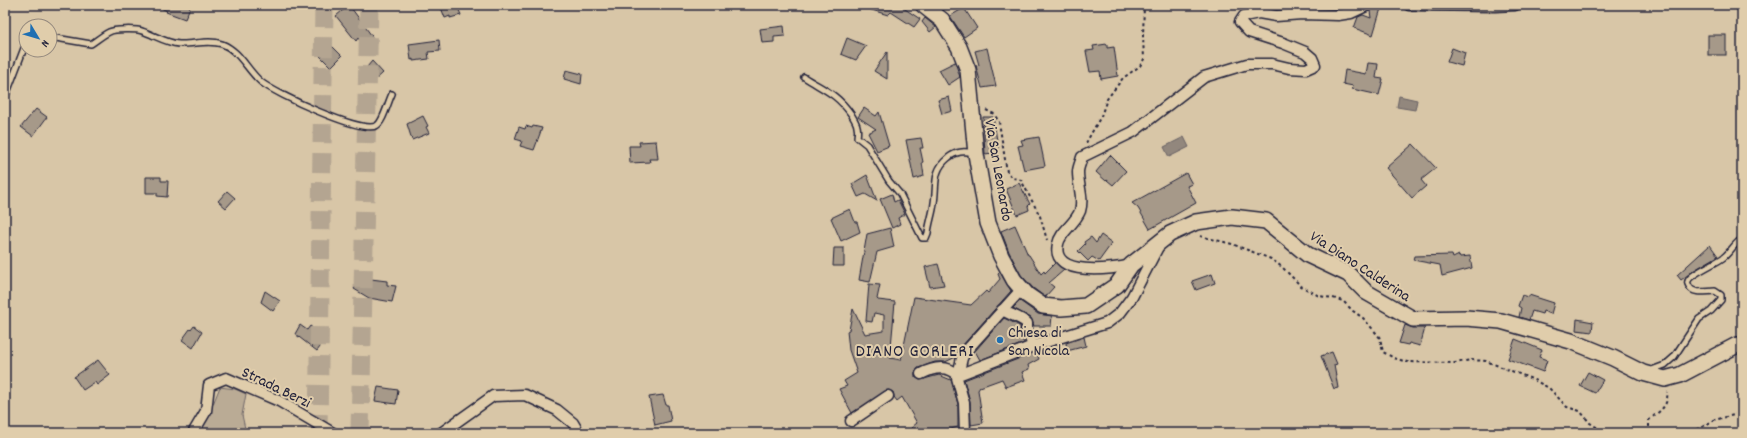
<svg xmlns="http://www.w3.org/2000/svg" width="1747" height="438" font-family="Dekko,sans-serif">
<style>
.green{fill:#baab95;stroke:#6e6668}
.water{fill:#92877d;stroke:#655f63}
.building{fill:#a69989;stroke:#22223b}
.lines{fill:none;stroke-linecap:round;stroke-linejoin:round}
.highway-tunnel{stroke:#b4a591;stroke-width:19;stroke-dasharray:19 10;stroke-linecap:butt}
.lane-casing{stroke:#22223b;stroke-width:8}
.street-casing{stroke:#22223b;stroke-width:13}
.secondary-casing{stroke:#22223b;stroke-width:18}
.path{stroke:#22223b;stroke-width:2;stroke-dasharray:3 3;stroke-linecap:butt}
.lane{stroke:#e0cdab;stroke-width:5}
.street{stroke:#e0cdab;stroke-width:10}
.secondary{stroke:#e0cdab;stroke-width:15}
.poi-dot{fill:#1f6fb2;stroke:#e0cdab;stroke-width:1.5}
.labels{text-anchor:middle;stroke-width:4;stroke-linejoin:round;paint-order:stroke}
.street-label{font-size:16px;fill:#22223b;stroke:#e0cdab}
.poi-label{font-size:16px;fill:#22223b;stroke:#e0cdab;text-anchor:start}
.quarter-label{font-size:18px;letter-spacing:1px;fill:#22223b;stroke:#e0cdab}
</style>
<rect width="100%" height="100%" fill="#d8c6a7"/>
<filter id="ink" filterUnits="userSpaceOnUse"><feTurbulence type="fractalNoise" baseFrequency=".025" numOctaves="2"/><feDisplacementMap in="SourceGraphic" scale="8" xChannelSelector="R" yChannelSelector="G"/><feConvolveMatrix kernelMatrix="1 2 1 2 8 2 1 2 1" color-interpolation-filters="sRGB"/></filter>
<g filter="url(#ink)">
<g class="green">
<polygon points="1279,5 1305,5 1303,10"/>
<polygon points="220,387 235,389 246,394 242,415 246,433 198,433 209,414"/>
</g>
<g class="water">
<polygon points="1399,96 1417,100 1415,110 1397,107"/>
<polygon points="1184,137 1189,147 1169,157 1164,147"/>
</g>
<g class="building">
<polygon points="155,5 191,5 185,19 166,12 167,11"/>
<polygon points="349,5 377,43 368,51 358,38 356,41 336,16"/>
<polygon points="440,5 457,5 461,15 450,18 450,16 445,18"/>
<polygon points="863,5 899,5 920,19 914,27 891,12 888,15 862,7"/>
<polygon points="1382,5 1373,35 1354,28 1358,17 1363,15 1371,18 1370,11 1374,7"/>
<polygon points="964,8 977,28 964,37 950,16"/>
<polygon points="925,18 936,27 930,32 922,22"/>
<polygon points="784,26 785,36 774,37 774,42 762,43 760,29"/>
<rect x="1708" y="35" width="18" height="20"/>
<polygon points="847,38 866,46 856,60 841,54"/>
<polygon points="439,40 440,51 428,52 429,59 413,61 413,59 411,60 409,44"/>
<polygon points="327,41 342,56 331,67 316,52"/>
<polygon points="1107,44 1107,48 1114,47 1118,76 1101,79 1100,71 1090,72 1086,51 1094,50 1093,46"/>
<polygon points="987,48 996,86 982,88 976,66 979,65 975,51"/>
<polygon points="1452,48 1465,53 1462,66 1447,62"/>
<polygon points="887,52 887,79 874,71"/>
<polygon points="372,61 383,73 372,83 362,73"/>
<polygon points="955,62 960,77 948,85 939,70"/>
<polygon points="1368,63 1378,64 1376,78 1383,79 1379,95 1352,89 1353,86 1343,84 1345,70 1366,74"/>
<polygon points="566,70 582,74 581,84 564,79"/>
<polygon points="949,97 952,111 942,114 938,100"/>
<polygon points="864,108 876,116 879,112 889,146 877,151 868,133 876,129 858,117"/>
<polygon points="36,109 47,117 33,136 21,127"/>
<polygon points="423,116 428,126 426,127 429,133 412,140 407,124"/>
<polygon points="983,117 993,117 999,152 985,154"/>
<polygon points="526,126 532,128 533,126 542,128 534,150 520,146 522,141 515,139 519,127 525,129"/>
<polygon points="1039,137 1045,166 1024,170 1018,146 1023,145 1021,140"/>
<polygon points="921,138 923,148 920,148 923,162 922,162 924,176 914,179 906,140"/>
<polygon points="656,141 658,159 649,159 650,162 630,163 629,146 640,146 639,142"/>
<polygon points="1413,144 1436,168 1421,180 1426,186 1412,198 1386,168"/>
<polygon points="1110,155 1126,171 1113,185 1107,180 1106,181 1096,172"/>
<polygon points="1186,173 1192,184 1187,186 1196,203 1150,229 1138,208 1132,203"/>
<polygon points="867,175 877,201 865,194 858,197 852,184"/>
<polygon points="146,177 161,177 161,181 168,181 167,197 157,196 157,193 146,193"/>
<polygon points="1019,183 1030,204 1028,206 1029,210 1017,215 1006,189"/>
<polygon points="227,191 235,198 226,208 218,201"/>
<polygon points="892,194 894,202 898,200 905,214 898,218 900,224 892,228 880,199"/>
<polygon points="850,209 855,222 857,222 860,232 841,241 831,218"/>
<polygon points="1015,225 1028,255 1029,255 1041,274 1044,271 1045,273 1056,262 1064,270 1049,283 1054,287 1045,297 1033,288 1021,275 1009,252 1001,231"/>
<polygon points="890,228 894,247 877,252 870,282 859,280 867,234"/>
<polygon points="1101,235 1112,243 1099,261 1092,257 1088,261 1078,251 1085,244 1084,242 1091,237 1096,243"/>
<polygon points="1710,245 1718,256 1696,269 1681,280 1677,275"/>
<polygon points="834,248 844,248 844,266 833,266"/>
<polygon points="1452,255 1453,258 1459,255 1460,257 1470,256 1472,268 1442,276 1440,265 1413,260 1414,256"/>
<polygon points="938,264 944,285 930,287 925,267"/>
<polygon points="1000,272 1011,291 961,347 956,357 945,362 935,362 924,366 918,368 915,373 915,377 920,380 939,375 951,380 958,404 958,427 947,430 949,433 915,433 912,427 917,423 902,397 897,401 894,397 893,392 888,390 852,413 839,389 847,386 844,381 857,373 849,350 847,331 849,330 853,309 865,334 884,331 884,315 874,313 872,322 866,321 869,284 880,285 877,299 878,300 895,302 890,358 901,360 914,297 971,305 986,291 988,293 1000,279 998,274"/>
<polygon points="362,274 371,279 387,281 387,285 396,286 392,302 369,298 354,289"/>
<polygon points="1212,274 1215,283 1196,290 1192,281"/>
<polygon points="265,291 280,301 273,311 261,302"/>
<polygon points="1522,295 1529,297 1529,295 1554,303 1551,314 1543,311 1542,314 1532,311 1529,320 1519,317 1521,308 1518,306"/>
<polygon points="1020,301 1038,314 1052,316 1051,326 1034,326 1031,318 1013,308"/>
<polygon points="1004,318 1020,326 1021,332 1019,335 1024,343 980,360 975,351"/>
<polygon points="1577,319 1593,322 1592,332 1576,330"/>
<polygon points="300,325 307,330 310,326 327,338 317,351 295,334"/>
<polygon points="1405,325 1413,328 1425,328 1420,346 1409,343 1408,345 1399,343"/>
<polygon points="194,326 202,332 193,348 182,340 190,329 191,330"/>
<polygon points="1084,337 1086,346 1067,351 1066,343"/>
<polygon points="1515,339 1542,350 1539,357 1547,360 1543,372 1508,359"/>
<polygon points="1036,352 1039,359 1028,365 1029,369 1022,372 1025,380 1006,387 1002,379 980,387 978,390 983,423 971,425 970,401 964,380"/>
<polygon points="1332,352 1337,364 1334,365 1338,388 1334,389 1321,356"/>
<polygon points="98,360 110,375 97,385 95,382 83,390 74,377"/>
<polygon points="1588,372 1603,380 1595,393 1580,386"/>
<polygon points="378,387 398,390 396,404 375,401"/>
<polygon points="663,395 666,405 668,405 671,421 655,425 649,397"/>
</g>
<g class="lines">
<g class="highway-tunnel">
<polyline points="318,433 324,5"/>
<polyline points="360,433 369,5"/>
</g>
<defs>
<g id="lane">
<path d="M50,37L91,44C97,40 103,35 109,32C114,29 137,29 142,31C154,35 166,43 179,44C193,45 208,39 222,44C240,51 247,70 261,82C276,94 359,133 376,126C383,123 388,102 392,94"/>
<path d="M804,77C824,90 836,93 851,114C856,122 859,127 857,137L867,145L889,181L900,194L922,238H926L928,233C929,223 933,213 934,203C937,185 932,171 948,158C956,151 964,151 974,153"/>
<polyline points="5,98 26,43"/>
<path d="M1649,371L1665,365L1674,357L1699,319L1711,311L1721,300V295L1715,291C1707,291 1693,295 1689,286C1688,284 1687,283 1688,281C1690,274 1717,263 1724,257C1731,251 1735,243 1742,239"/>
</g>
<g id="street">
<polyline points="1409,5 1495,6 1515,5"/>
<path d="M1131,265C1114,269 1050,278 1058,244C1060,232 1075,224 1080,211C1084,198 1078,186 1078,172C1078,167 1081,162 1082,157L1133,132L1204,77L1247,64H1272L1289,68L1306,69L1315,65L1312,58L1305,52L1283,43L1249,32L1240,22L1244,16L1259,13L1276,16L1302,14L1338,15L1351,13L1368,5"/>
<path d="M1002,310C1011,315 1019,317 1027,323V330L1033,346"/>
<path d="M921,374C934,367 947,365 958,375"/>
<polyline points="958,375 962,358 966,351 1019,292 1027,295"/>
<polyline points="851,421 888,396"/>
<polyline points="193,433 206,411 209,385 226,378 279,401 333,433"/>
<polyline points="441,433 493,396 525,395 557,410 573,423 579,433"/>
<polyline points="965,433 964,403 957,378 958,375 1033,346 1107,323 1120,313 1132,297 1158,247"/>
</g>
<polyline id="secondary" points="923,5 942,20 959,47 968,70 976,154 988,223 1001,256 1014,280 1027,295 1043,306 1061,308 1086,306 1117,285 1131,265 1170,234 1196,222 1232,217 1266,221 1308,255 1348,274 1366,292 1413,319 1466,318 1501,321 1571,341 1613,358 1643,373 1665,379 1680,375 1737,345 1742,345"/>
</defs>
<use href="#lane" class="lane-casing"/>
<use href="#street" class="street-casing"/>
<use href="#secondary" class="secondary-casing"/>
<g class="path">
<polyline points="986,110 994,114 999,122 1007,172 1013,178 1021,180 1040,216 1047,240"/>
<polyline points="1086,143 1101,116 1107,99 1123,78 1140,66 1144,59 1143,36 1144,5"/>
<polyline points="1200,236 1232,244 1271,259 1282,267 1301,286 1319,296 1333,298 1343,301 1353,311 1363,318 1377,334 1380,338 1383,352 1394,358 1407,362 1455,363 1471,360 1486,361 1532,379 1549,388 1567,407 1580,411 1590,423 1606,433"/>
<path d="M1649,433V420C1659,411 1669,407 1667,392"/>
<polyline points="1692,433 1714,420 1742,413"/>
</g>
<use href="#lane" class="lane"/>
<use href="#street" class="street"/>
<use href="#secondary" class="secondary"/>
</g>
</g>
<circle class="poi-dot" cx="1000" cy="340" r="4"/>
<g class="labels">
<g class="street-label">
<text transform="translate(1000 170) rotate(80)" y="6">Via San Leonardo</text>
<text transform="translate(1361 265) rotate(33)" y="6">Via Diano Calderina</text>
<text transform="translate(277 386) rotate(26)" y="6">Strada Berzi</text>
</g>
<g class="poi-label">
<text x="1008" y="337">Chiesa di<tspan x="1008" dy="18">San Nicola</tspan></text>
</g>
<g class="quarter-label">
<text x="915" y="356">DIANO GORLERI</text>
</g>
</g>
<rect width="1747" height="438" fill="none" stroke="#e0cdab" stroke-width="20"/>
<rect x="10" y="10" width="1727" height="418" fill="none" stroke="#22223b" stroke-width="1.5" filter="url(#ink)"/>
<g transform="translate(38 38) rotate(128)"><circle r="19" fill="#e0cdab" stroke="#94897e"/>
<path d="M0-3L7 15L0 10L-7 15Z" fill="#1f6fb2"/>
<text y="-6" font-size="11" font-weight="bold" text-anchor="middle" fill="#22223b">N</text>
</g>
</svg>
